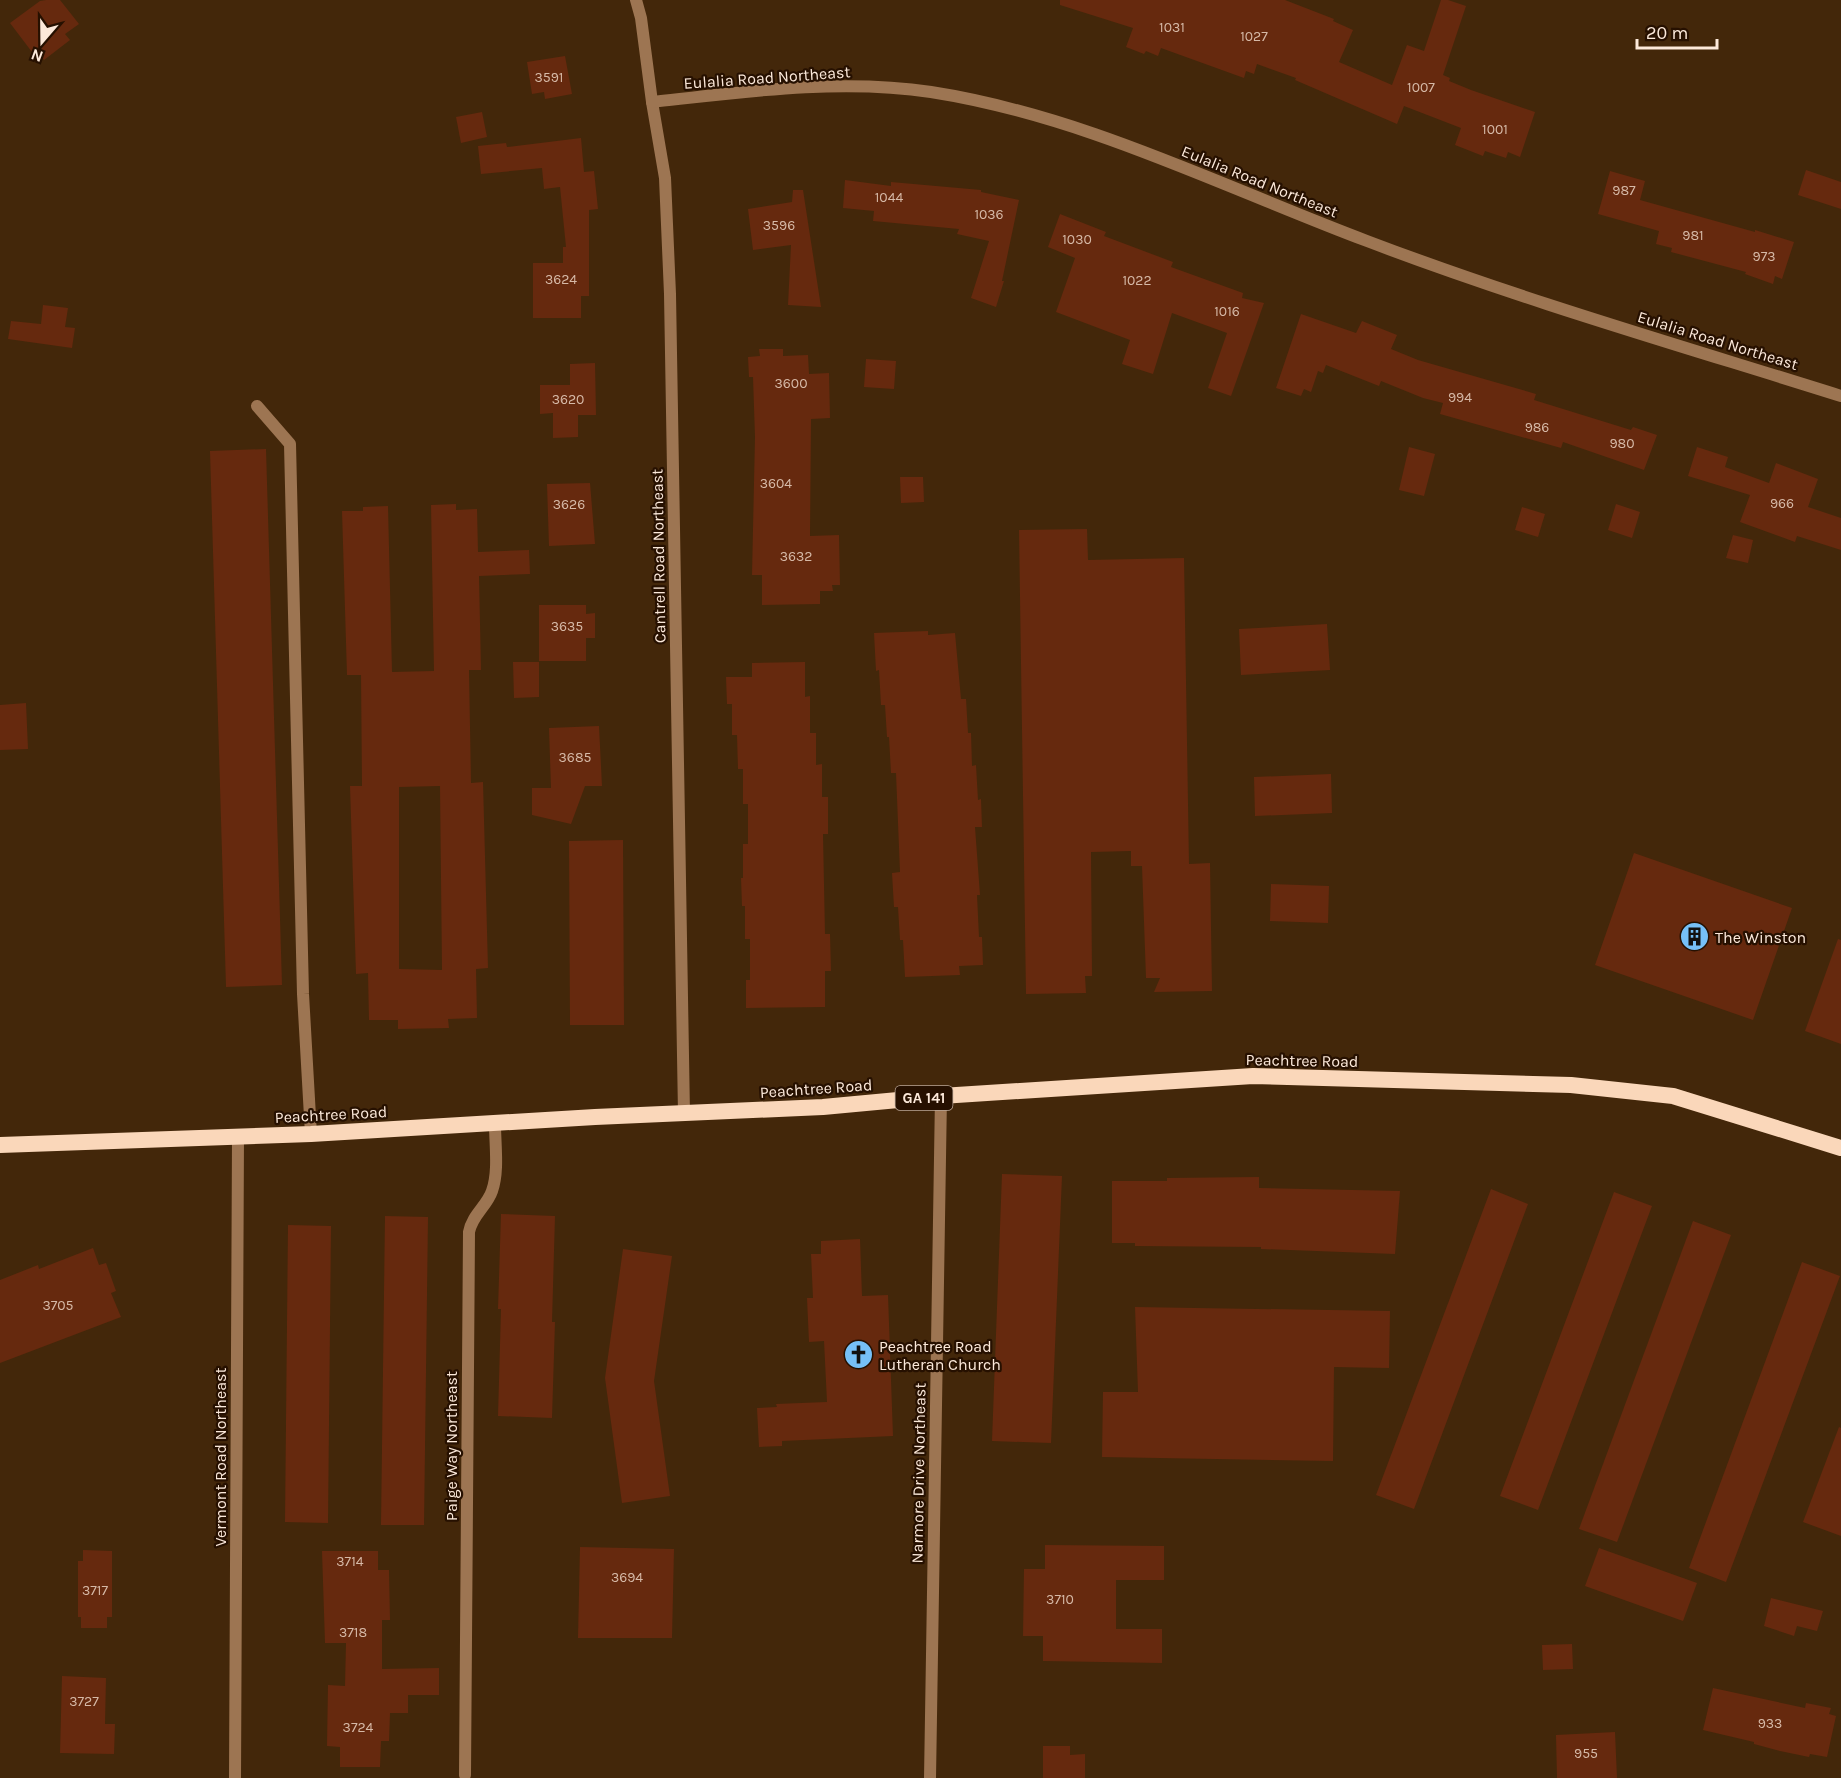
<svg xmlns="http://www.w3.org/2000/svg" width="1841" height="1778" font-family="Karla,sans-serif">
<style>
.building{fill:#66290e;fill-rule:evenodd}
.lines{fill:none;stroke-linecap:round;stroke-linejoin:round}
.minor{stroke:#9d7552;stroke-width:12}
.trunk{stroke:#fad7ba;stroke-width:16}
.labels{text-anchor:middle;stroke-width:4.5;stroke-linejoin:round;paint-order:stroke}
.number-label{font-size:14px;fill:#d6b9a7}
.shield{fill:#261000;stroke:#bca899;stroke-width:1.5}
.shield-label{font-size:15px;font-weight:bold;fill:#fce9da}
.street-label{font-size:16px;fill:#fce9da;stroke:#261000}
.poi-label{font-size:16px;fill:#fce9da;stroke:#261000;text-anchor:start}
</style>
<rect width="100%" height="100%" fill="#43270a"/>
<g class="building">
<polygon points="46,0 60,0 79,24 65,34 70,40 44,60 38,53 35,56 10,23 40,1"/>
<polygon points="1060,0 1285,0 1334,19 1333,21 1353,30 1339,62 1392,85 1407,45 1424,51 1441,0 1448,0 1466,6 1443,75 1450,78 1449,81 1471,90 1535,112 1520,157 1508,152 1506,158 1485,151 1483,156 1455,145 1461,128 1404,106 1397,124 1295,80 1296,78 1257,64 1254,74 1246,71 1244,78 1161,48 1158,56 1146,51 1144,54 1126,47 1133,28 1060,5"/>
<polygon points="565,56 572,94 545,99 544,92 532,94 527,62"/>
<polygon points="482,112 487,137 461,143 456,117"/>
<polygon points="581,138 584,172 594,171 598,209 589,210 589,296 581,296 581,318 533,318 533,263 563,263 563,247 566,247 560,187 544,189 542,168 481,174 478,146 506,143 507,147"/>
<polygon points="1806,170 1841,182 1841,209 1798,195"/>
<polygon points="1610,171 1645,181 1640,200 1755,232 1755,230 1794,242 1782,279 1775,276 1773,284 1745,274 1746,272 1671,252 1672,248 1656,244 1659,231 1598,214"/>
<polygon points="845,180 891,186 891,182 981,190 981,192 1019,200 1002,281 1004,281 996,307 971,298 989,241 957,234 959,229 873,221 874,211 843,208"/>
<polygon points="793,190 803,190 821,307 788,305 791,245 753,250 748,209 792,202"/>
<polygon points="1060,214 1106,232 1104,236 1173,262 1171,267 1243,293 1242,298 1264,303 1231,396 1208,388 1227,333 1172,313 1153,374 1122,364 1130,340 1056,312 1075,258 1048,247"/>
<polygon points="43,305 68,308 65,327 75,328 72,348 8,339 11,321 41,324"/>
<polygon points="1301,314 1356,333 1362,321 1397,335 1391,349 1418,360 1536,394 1534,400 1631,430 1633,427 1657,435 1644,470 1563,442 1561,448 1440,414 1443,403 1423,398 1381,381 1379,386 1326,365 1323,373 1318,371 1311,392 1304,389 1301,396 1276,388"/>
<polygon points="759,349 783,349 783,356 808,355 809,374 829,373 830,418 811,419 810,536 839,535 840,585 832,585 833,591 820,591 820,604 762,605 762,575 752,575 755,437 753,377 749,377 748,357 760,356"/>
<polygon points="866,359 896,361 894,389 864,387"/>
<polygon points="595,363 596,415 578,415 578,437 553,438 553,413 540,414 540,385 570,385 570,364"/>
<polygon points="1409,447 1435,454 1424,496 1399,490"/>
<polygon points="1697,447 1728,457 1725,467 1769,483 1776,463 1818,479 1808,507 1841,518 1841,550 1797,536 1795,542 1740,522 1750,495 1688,476"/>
<polygon points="266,449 282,985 226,987 210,451"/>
<polygon points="900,477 923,477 924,502 901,503"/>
<polygon points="590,483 595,544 549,546 547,484"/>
<path d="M456,504V510L477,509L478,552L529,550L530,574L479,576L481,670H469L471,783L483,782L488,968L476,969L477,1018L448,1019L449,1028L398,1029V1020H369L368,973L356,974L350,786H362L361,675H347L342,511H363V507L388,506L392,672L434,671L431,505ZM440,786L442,970L399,969V787Z"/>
<polygon points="1616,504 1640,512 1632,538 1608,530"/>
<polygon points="1522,507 1545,514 1538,537 1515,530"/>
<polygon points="1087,529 1088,560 1184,558 1189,864 1210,863 1212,991 1154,992 1160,978 1146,978 1142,866 1131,866 1131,851 1091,852 1092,976 1085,976 1086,993 1026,994 1019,530"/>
<polygon points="1733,535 1753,540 1748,563 1726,558"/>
<polygon points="539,605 586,605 586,614 595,613 595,638 586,638 586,661 539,661"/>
<polygon points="1327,624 1330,670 1241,675 1239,629"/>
<polygon points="928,631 928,635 955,633 961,699 966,699 968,733 971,733 972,766 976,765 978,800 981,799 982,827 975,827 980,895 977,895 979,937 982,937 983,965 959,966 960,975 905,977 903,940 900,940 898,907 894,907 892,873 900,872 896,773 891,773 889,737 887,737 885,705 881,705 879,670 876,671 874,633"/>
<polygon points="513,662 539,662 539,697 514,698"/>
<polygon points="805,662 805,697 810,696 810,733 816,733 816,765 822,764 822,797 828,797 828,834 823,834 825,934 830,934 831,971 825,971 825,1007 746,1008 746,980 750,980 750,939 745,939 745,906 742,906 741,878 743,878 743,844 748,844 748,804 743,804 743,769 738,769 737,735 732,735 732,704 727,704 726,677 752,677 752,663"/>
<polygon points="26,703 28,749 0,750 0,705"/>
<polygon points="599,726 602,786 585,786 571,824 532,815 532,788 551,788 549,728"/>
<polygon points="1331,774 1332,813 1255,816 1254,777"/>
<polygon points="623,840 624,1025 570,1025 569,841"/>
<polygon points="1634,853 1792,908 1753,1020 1595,965"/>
<polygon points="1271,884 1329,886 1328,923 1270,921"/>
<polygon points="1838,939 1841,940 1841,1044 1805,1031"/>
<polygon points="1002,1174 1062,1176 1051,1443 992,1441"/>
<polygon points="1259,1177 1259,1188 1400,1191 1395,1254 1261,1249 1261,1247 1135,1246 1135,1243 1112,1243 1112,1181 1167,1181 1167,1178"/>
<polygon points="1491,1189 1528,1204 1414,1509 1376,1495"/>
<polygon points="1614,1192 1652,1206 1538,1510 1500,1496"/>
<polygon points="501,1214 555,1216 552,1322 555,1322 552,1418 498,1416 501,1309 498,1309"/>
<polygon points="385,1216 428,1217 424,1525 381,1525"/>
<polygon points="1693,1221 1731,1235 1617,1542 1579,1529"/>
<polygon points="288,1225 331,1226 328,1523 285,1522"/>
<polygon points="860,1239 862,1296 888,1295 893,1436 782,1441 782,1446 759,1447 757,1408 777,1407 776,1404 827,1402 824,1341 809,1342 807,1298 813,1298 811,1254 821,1254 821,1241"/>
<polygon points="93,1248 99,1265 106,1263 116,1291 111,1293 121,1317 0,1363 0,1280 38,1265 39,1269"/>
<polygon points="623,1249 672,1256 654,1381 670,1496 622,1503 605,1378"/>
<polygon points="1802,1262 1840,1276 1726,1582 1689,1568"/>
<polygon points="1135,1307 1390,1311 1389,1368 1334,1367 1333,1461 1102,1457 1103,1392 1138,1392"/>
<polygon points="1839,1427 1841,1428 1841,1536 1803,1522"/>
<polygon points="1045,1545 1164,1546 1164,1580 1116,1580 1116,1629 1162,1629 1162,1663 1043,1661 1043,1636 1023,1636 1024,1569 1045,1569"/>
<polygon points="580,1547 674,1549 672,1638 578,1638"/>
<polygon points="1599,1548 1697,1583 1683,1621 1585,1586"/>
<polygon points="83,1550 112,1551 112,1617 107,1617 107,1628 81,1628 81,1617 78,1617 78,1561 83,1561"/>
<polygon points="322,1551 378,1551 378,1570 389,1570 390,1620 382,1620 382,1669 439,1668 439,1695 408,1695 408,1713 390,1713 389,1741 381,1741 380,1767 340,1767 340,1747 327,1746 328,1685 345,1686 346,1643 325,1643"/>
<polygon points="1771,1598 1823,1611 1817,1631 1797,1626 1794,1636 1764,1626"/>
<polygon points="1572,1644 1573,1669 1543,1670 1542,1645"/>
<polygon points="62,1676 106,1678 105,1724 115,1724 114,1754 60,1753"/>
<polygon points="1713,1688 1805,1708 1806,1703 1831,1708 1829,1714 1836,1716 1827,1757 1810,1754 1809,1757 1780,1751 1754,1744 1754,1742 1703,1730"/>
<polygon points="1615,1732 1617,1778 1557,1778 1556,1735"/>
<polygon points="1043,1746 1070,1746 1070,1755 1085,1754 1085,1778 1043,1778"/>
</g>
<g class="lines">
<g class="minor">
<polyline points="636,0 641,18 652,102 665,178 670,294 684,1114"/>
<path d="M652,102C742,92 840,78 931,92C1085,116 1223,187 1367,241C1522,300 1682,346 1841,396"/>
<polyline points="257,406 290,444 303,994 311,1134"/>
<path d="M465,1775L469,1232C472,1215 487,1206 492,1191C499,1171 495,1145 495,1124"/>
<polyline points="235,1778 238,1137"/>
<polyline points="930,1778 941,1096"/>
</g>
<polyline class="trunk" points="0,1145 311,1134 595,1117 823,1107 941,1096 1253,1076 1571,1085 1673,1096 1841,1148"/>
</g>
<defs>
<symbol id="building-disc" viewBox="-11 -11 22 22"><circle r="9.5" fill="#76c0f7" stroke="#261000"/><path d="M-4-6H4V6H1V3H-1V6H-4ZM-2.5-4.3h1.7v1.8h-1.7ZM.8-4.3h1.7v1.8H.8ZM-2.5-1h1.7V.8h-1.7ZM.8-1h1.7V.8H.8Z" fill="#111"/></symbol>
<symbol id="church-disc" viewBox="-11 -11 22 22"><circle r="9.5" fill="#76c0f7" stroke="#261000"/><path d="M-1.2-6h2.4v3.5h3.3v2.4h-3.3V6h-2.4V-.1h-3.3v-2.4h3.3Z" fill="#111"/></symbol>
</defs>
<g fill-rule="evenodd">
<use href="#building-disc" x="1678" y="920" width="33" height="33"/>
<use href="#church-disc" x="842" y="1338" width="33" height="33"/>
</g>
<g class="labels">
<g class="number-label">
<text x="1172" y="32">1031</text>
<text x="1254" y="41">1027</text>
<text x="549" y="82">3591</text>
<text x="1421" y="92">1007</text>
<text x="1495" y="134">1001</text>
<text x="1624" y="195">987</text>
<text x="889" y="202">1044</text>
<text x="989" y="219">1036</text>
<text x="779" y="230">3596</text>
<text x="1693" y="240">981</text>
<text x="1077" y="244">1030</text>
<text x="1764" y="261">973</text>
<text x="561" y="284">3624</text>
<text x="1137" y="285">1022</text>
<text x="1227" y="316">1016</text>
<text x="791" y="388">3600</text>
<text x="1460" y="402">994</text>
<text x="568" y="404">3620</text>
<text x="1537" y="432">986</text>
<text x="1622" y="448">980</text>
<text x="776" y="488">3604</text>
<text x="1782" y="508">966</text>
<text x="569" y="509">3626</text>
<text x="796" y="561">3632</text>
<text x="567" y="631">3635</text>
<text x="575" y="762">3685</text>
<text x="58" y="1310">3705</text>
<text x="350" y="1566">3714</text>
<text x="627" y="1582">3694</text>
<text x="95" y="1595">3717</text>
<text x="1060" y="1604">3710</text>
<text x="353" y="1637">3718</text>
<text x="84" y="1706">3727</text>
<text x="1770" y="1728">933</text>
<text x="358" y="1732">3724</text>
<text x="1586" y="1758">955</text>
</g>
<rect class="shield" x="895.5" y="1086" width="57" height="24" rx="4.5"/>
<g class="shield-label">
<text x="924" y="1103">GA 141</text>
</g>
<g class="street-label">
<text transform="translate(767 77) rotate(-4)" y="6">Eulalia Road Northeast</text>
<text transform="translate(1260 181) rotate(22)" y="6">Eulalia Road Northeast</text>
<text transform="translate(1718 340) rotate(17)" y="6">Eulalia Road Northeast</text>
<text transform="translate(658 556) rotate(-91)" y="6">Cantrell Road Northeast</text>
<text transform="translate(1302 1060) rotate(1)" y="6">Peachtree Road</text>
<text transform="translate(816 1088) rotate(-4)" y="6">Peachtree Road</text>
<text transform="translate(331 1114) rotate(-3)" y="6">Peachtree Road</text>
<text transform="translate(451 1446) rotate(-90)" y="6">Paige Way Northeast</text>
<text transform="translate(220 1457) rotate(-90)" y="6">Vermont Road Northeast</text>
<text transform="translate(918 1473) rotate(-89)" y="6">Narmore Drive Northeast</text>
</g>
<g class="poi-label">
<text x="1715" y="943">The Winston</text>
<text x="879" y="1352">Peachtree Road<tspan x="879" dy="18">Lutheran Church</tspan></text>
</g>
</g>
<g transform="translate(42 42) rotate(200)" stroke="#261000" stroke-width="4.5" paint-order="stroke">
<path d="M0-4.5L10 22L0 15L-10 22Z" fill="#fce9da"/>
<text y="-9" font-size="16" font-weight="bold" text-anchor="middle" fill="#fce9da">N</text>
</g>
<path d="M1637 39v9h80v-9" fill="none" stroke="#fce9da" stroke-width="3"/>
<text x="1646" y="39" font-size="18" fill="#fce9da" stroke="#261000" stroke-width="4.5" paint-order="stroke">20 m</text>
</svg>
